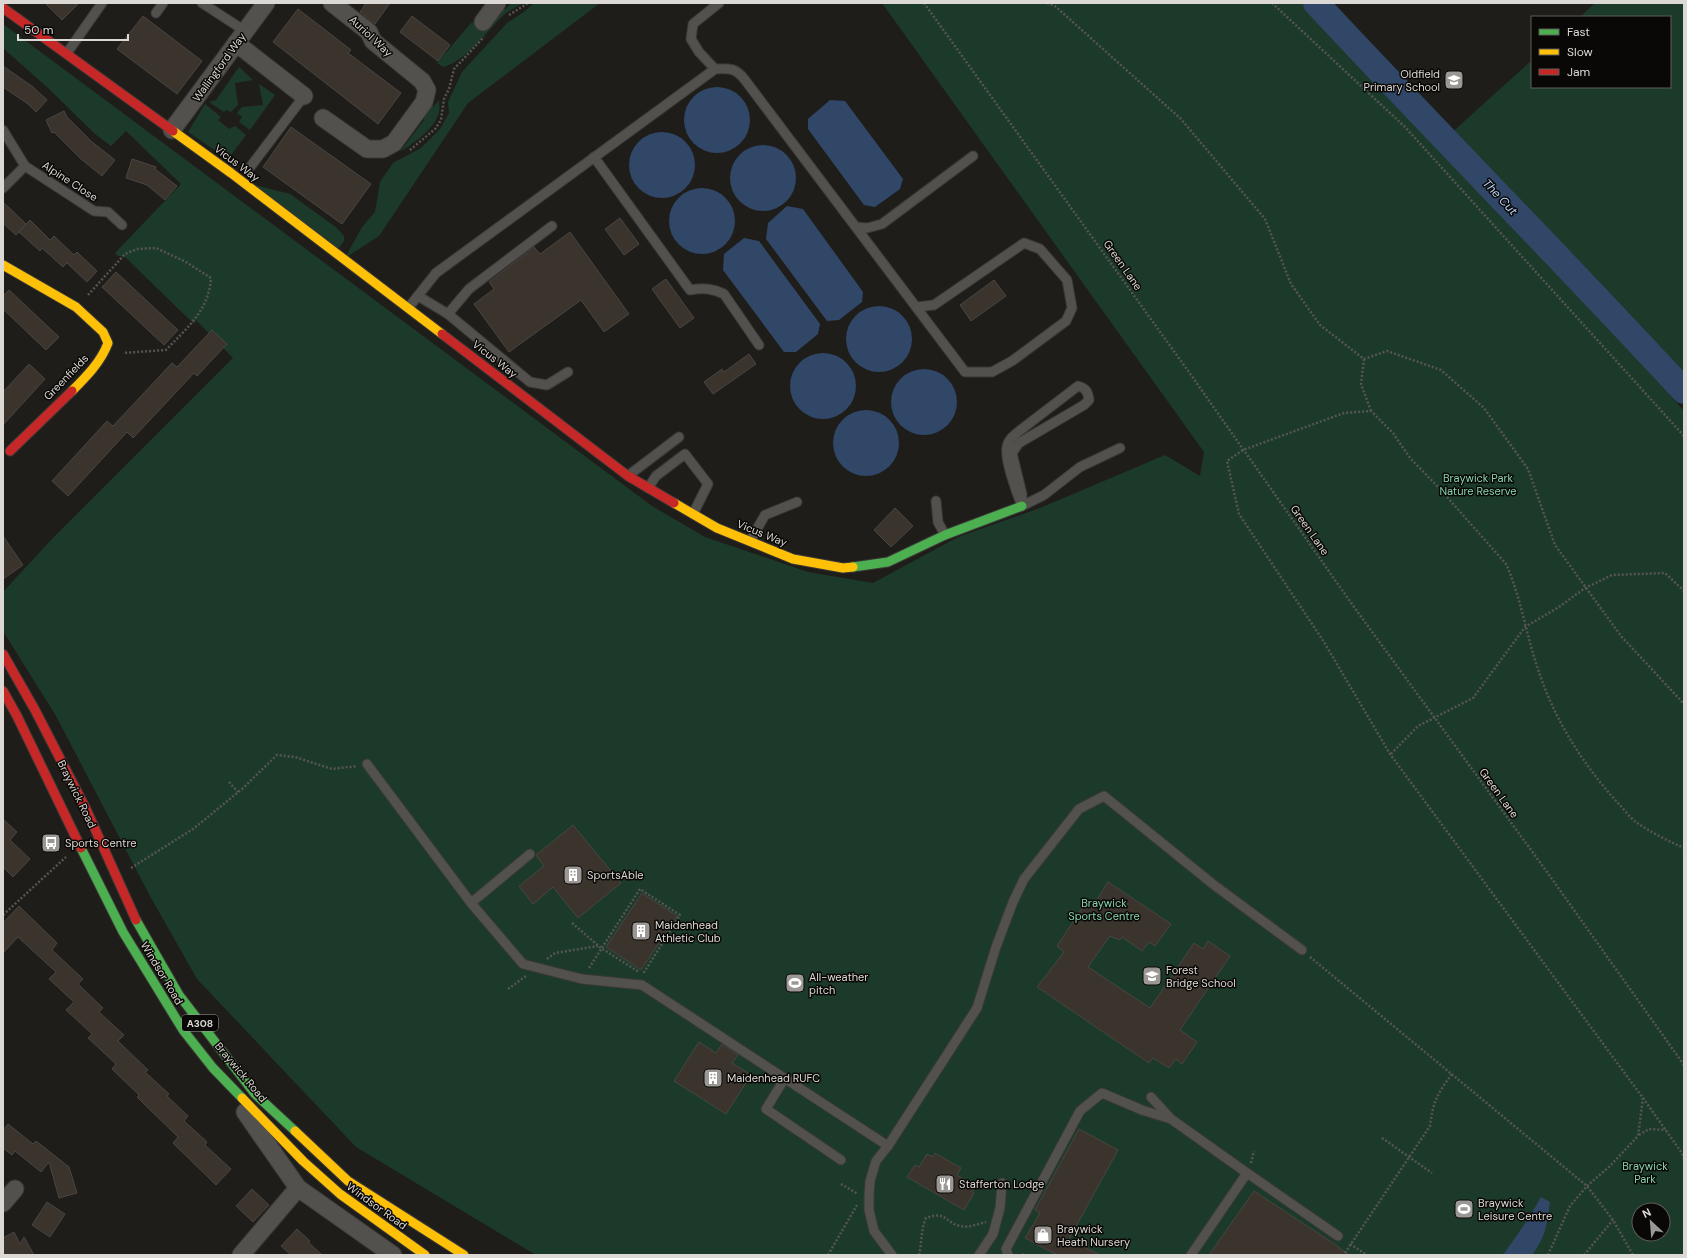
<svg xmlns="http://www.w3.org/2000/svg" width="1687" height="1258" font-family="'DM Sans',sans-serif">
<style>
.green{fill:#1c3a2a;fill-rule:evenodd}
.water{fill:#304767}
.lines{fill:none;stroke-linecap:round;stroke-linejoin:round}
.river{stroke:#304767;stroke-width:26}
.building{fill:#3b342d;stroke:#484543}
.lane-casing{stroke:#3a3937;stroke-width:11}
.street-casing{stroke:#3a3937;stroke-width:19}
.fast-casing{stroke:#3a3937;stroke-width:11}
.slow-casing{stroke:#3a3937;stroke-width:11}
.jam-casing{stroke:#3a3937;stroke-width:11}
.path{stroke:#565553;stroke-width:2.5;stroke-dasharray:2 2;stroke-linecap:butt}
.lane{stroke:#53514e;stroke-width:9}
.street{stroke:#53514e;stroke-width:17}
.fast{stroke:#4caf50;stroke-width:9}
.slow{stroke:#ffc107;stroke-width:9}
.jam{stroke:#c62828;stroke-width:9}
.labels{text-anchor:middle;stroke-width:3;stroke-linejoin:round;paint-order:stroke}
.shield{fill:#0a0806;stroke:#9d9a97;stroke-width:1}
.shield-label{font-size:10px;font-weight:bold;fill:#dcd9d5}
.street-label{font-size:11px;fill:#dcd9d5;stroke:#0a0806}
.poi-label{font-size:11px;fill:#dcd9d5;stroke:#0a0806;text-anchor:start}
.park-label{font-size:11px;fill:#86d5ac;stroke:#0a0806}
.water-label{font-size:12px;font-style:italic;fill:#b9d2f7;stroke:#0a0806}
</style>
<rect width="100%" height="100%" fill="#1f1d1a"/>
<g class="green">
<path d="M511,3H524C517,6 510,10 505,14C486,31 468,60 443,67L437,63L472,22L484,30L499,10L506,9Z"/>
<polygon points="534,3 600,3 468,103 379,236 345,258 362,227 375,212 380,182 393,163 421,148 440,129 449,113 448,102 462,72 507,23 524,12"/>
<path d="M882,3H1326L1684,411V1255H536L356,1147L197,979L150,896L56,716L3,631V592L50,541L233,358L196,320L194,324L125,257L118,256L115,253L181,184L126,131L111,146L95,134L47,87L3,48V24L652,506L705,537L808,572L873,583L958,537L1040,508L1165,455L1200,476L1204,452ZM1639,1210H1663V1234H1639Z"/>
<polygon points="1595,3 1684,3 1684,381 1448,136 1532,60 1532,87 1670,87 1670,17 1580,17"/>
<polygon points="239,67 253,80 235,83 238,105 231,112 226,110 224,112 209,102 216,100"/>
<polygon points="259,84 275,95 250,130 239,122 242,117 237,113 242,107 263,105"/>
<path d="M439,100C439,103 440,109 439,112C434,130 415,142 400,152L424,120L422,113L427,107L434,106Z"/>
<polygon points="205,104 221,117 218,120 229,129 235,126 246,135 228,159 188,132"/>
<polygon points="255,185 290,194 337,228 344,236 344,241 336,252"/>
</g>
<g class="water">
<circle cx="717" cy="120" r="33"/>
<polygon points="830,100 845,101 903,179 900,189 875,207 864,205 808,129 808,119"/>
<circle cx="662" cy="165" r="33"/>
<circle cx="763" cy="178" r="33"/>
<circle cx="702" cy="221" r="33"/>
<polygon points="787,206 803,209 863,292 862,302 839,320 827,321 766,239 768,223"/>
<polygon points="744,238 759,241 820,324 818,334 796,352 784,352 723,270 724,254"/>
<circle cx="879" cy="339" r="33"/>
<circle cx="823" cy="386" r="33"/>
<circle cx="924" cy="402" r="33"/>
<circle cx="866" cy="443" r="33"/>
<path d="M1541,1197L1550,1202C1547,1225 1546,1236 1532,1255H1503L1529,1218Z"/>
</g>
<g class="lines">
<path class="river" d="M1316,3C1438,134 1563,260 1684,391"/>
</g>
<g class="building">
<polygon points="45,3 79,3 62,20"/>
<polygon points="366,3 390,3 375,24 360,12"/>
<polygon points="298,9 351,50 348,53 401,93 378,124 273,42"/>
<polygon points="143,16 202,61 177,94 117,49"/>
<polygon points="412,16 450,45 438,61 400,32"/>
<polygon points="3,66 33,87 47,100 36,112 28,104 3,87"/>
<polygon points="64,111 67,117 91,141 115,160 102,176 81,159 54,132 52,133 46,120"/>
<polygon points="291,127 371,184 342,224 263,167"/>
<polygon points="132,159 156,167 155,169 177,186 165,200 147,185 126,178"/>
<polygon points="3,202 26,224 16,235 3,223"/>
<polygon points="620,218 639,244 624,255 605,229"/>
<polygon points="30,220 50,240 54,236 74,255 77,252 97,271 87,282 67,263 63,267 42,248 40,251 19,232"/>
<polygon points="570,232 629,314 604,332 581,300 509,352 474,304 494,289 489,282 534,247 540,254"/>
<polygon points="116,272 178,330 164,345 102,287"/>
<polygon points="666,279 694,318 680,328 652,289"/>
<polygon points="994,280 1006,296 971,321 960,305"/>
<polygon points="9,290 59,337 46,350 3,309 3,296"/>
<polygon points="212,330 227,344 197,376 194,373 133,438 127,432 68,496 52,481 107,421 113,426 172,363 177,367"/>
<polygon points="749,354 756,364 713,394 704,382 722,369 724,372"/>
<polygon points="29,364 45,379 3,425 3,392"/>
<polygon points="895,508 913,526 891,547 874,530"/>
<polygon points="3,536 23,565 3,579"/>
<polygon points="3,819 17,832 10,840 30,859 13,877 3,867"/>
<polygon points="573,825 621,883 578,918 553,887 533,904 519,886 544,866 536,855"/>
<polygon points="1108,882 1171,924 1155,946 1149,942 1142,951 1122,937 1120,940 1110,936 1088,967 1150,1008 1194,943 1203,949 1208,941 1230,956 1180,1030 1197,1042 1182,1064 1176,1059 1169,1068 1153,1058 1149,1063 1037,987 1064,952 1057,946 1086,902 1093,906"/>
<polygon points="642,893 677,916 641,970 606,947"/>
<polygon points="19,906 57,943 52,950 83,979 78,984 103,1008 99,1012 124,1035 118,1041 148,1070 145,1072 169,1094 167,1096 188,1116 184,1121 207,1142 205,1145 231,1169 216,1185 173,1143 178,1137 137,1097 139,1095 112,1069 116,1064 88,1038 92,1034 66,1010 74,1002 49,979 56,972 18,937 3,953 3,923"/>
<polygon points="699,1042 716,1053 722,1044 738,1055 732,1063 751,1075 726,1114 674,1081"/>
<polygon points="8,1124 33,1144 36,1141 69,1167 77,1193 59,1198 49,1162 41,1172 15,1151 12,1155 3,1148 3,1130"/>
<polygon points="1079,1129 1118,1150 1069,1239 1100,1255 1057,1255 1025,1238 1040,1213 1035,1210"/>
<polygon points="935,1153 961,1168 957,1175 975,1186 972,1192 974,1193 964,1210 907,1177 915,1165 919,1167 927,1154 933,1157"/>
<polygon points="252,1189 269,1205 253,1222 236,1206"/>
<polygon points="1254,1191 1333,1243 1349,1255 1209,1255"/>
<polygon points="47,1202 65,1214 50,1237 32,1225"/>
<polygon points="297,1229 310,1241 308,1242 322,1255 291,1255 281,1246"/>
<polygon points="14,1232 20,1244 24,1237 34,1255 3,1255 3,1238"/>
</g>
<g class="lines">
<defs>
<g id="lane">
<polyline points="202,3 245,31"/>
<polyline points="156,13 163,3"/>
<polyline points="67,53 102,3"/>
<polyline points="715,69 699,52 691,39 693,24 719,3"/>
<polyline points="3,130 25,166 94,211 108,212 122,225"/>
<path d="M594,157L690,290C702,288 712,288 724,294L759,345"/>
<polyline points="251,166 304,96"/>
<polyline points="3,188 25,166"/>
<polyline points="856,227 867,228 882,224 973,156"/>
<polyline points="418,296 448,314 530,382 547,385 568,372"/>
<path d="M409,307L436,273L715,69C730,68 736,68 745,80L965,372H992L1012,361L1066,321L1072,308L1067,280L1040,249L1024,243L934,305L916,307"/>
<polyline points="448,314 469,289 552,226"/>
<path d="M1078,386C1086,388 1088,392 1089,400L1084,405L1019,443L1012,453L1022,494V506C1017,494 1004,458 1007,447C1008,440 1013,436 1018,432Z"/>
<polyline points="629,475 679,437"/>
<polyline points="648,488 656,476 685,454 708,484 693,514"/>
<polyline points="936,501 938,522 945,535"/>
<polyline points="1022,506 1044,495 1080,467 1120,448"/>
<polyline points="750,541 765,515 797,502"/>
<polyline points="367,764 471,903"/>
<polyline points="530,854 471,903 523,964 582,979 642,985 888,1146"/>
<polyline points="785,1078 766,1109 841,1160"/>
<polyline points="1151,1097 1171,1119 1247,1173 1191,1255"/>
<polyline points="1247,1173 1338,1236"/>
<polyline points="892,1255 874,1231 869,1210 869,1196 870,1181 876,1161 888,1146 977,1008 996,947 1013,902 1024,879 1079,809 1104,796 1214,885 1302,950"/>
<polyline points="979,1255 993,1234 1000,1208 1002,1183"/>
<polyline points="1008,1255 1006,1249 1080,1111 1102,1093 1142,1110 1171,1119"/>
</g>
<g id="street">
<polyline points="483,22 497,3"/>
<polyline points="236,43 304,96"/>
<polyline points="323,118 367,149 383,149 394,143 424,102 427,90 422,81 373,41 369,32 332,3"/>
<polyline points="172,130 266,3"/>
<polyline points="245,1112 298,1188 393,1255"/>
<polyline points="3,1203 15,1189"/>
<polyline points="241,1255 298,1188"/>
</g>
<g id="fast">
<polyline points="853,567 888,562 945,535 1022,506"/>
<polyline points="81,848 123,932 183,1030 213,1068 242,1098"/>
<polyline points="136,920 179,995 255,1094 295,1131"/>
</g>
<g id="slow">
<polyline points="173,131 231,173 442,334"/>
<path d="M3,265L76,307L103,332L108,343C101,362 86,377 72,391"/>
<polyline points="674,503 717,528 793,559 843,568 853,567"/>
<polyline points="242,1098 303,1161 340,1194 425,1255"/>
<polyline points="295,1131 348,1181 464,1255"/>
</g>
<g id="jam">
<polyline points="3,8 173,131"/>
<polyline points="442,334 628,476 674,503"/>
<polyline points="10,451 72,391"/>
<polyline points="3,654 35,710 86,809 136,920"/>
<polyline points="3,691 17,716 81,848"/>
</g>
</defs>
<use href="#lane" class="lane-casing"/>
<use href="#street" class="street-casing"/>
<use href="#fast" class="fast-casing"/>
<use href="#slow" class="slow-casing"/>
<use href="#jam" class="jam-casing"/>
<g class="path">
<polyline points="924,3 1191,375 1354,607 1547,872 1684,1065"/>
<polyline points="1047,3 1055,6 1181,119 1265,219 1291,284 1320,325 1364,359 1387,351 1441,370 1484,408 1528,469 1555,545 1621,636 1684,704"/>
<polyline points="1272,3 1405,127 1684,436"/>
<polyline points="509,15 528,3"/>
<polyline points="410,150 435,129 441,120 444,99 449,89 454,69 484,37"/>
<path d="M88,295L125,254L137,249L156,248L186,262L211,278C209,310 187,328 166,350L123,353"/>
<polyline points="1364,359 1361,384 1371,411"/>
<polyline points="1391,754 1418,726 1473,698 1525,627 1559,607 1585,588 1612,575 1665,573 1684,591"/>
<polyline points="229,782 238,792"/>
<polyline points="131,868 193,829 242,789 277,755 295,757 332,769 357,766"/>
<polyline points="3,915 66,857"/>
<polyline points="572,923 601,948 639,972"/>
<polyline points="1310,957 1587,1186 1613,1220 1633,1255"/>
<polyline points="547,959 555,953 598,946"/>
<polyline points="589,968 640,889 680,915 643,974"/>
<polyline points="508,989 526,976"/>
<polyline points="1643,1098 1682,1153 1684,1159"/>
<polyline points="1639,1135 1649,1129 1666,1130"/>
<polyline points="1382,1138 1432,1173"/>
<polyline points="1251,1163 1254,1151"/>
<polyline points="841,1184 858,1194"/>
<polyline points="1350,1244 1367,1255"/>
<path d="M1345,1253L1430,1126C1433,1102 1437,1094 1452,1074"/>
<polyline points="828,1255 857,1205"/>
<path d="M919,1255C922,1243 921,1228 926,1218C948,1210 945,1224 961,1226C968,1228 978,1224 986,1222"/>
<polyline points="1023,1255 1024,1254"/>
<path d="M1548,1255L1570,1206L1587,1186L1610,1166L1638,1136L1643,1098L1390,754L1324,642L1239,514L1227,461L1243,450L1344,413L1371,411L1393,433L1410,458L1440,489L1506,564C1521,597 1526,635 1538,669C1554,719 1582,763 1617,802C1623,808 1629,817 1636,822C1650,832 1668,841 1684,848"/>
<polyline points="1584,1255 1613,1220"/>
</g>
<use href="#lane" class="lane"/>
<use href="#street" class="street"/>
<use href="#fast" class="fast"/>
<use href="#slow" class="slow"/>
<use href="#jam" class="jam"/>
</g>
<defs>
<symbol id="school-square" viewBox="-11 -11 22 22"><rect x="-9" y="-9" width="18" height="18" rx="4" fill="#9a9794" stroke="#0a0806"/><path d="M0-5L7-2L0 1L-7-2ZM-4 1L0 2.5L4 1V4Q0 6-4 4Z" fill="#fff"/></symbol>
<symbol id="bus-square" viewBox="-11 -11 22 22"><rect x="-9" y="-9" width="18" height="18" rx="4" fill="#9a9794" stroke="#0a0806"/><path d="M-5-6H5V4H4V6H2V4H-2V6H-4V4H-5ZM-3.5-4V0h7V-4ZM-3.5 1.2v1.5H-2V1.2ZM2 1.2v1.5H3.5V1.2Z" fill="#fff"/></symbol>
<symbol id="building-square" viewBox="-11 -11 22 22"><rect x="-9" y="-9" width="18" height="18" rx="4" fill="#9a9794" stroke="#0a0806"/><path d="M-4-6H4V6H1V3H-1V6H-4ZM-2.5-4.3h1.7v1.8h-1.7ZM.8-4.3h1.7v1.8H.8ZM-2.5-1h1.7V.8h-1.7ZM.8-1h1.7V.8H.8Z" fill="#fff"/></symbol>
<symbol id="stadium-square" viewBox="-11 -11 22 22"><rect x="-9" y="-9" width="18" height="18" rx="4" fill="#9a9794" stroke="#0a0806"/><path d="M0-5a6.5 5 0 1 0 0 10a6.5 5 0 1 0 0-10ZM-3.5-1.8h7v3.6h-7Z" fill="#fff"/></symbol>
<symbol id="restaurant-square" viewBox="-11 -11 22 22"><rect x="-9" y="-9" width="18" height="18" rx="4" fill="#9a9794" stroke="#0a0806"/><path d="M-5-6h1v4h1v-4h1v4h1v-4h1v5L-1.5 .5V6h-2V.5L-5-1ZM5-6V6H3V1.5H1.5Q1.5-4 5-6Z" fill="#fff"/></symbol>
<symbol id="shop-square" viewBox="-11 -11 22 22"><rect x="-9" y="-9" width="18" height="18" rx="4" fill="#9a9794" stroke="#0a0806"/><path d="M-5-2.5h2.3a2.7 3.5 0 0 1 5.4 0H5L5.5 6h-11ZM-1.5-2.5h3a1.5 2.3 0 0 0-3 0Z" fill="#fff"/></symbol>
</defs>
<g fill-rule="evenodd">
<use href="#school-square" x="1443" y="69" width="22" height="22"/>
<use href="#bus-square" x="40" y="832" width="22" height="22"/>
<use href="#building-square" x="562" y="864" width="22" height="22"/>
<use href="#building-square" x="630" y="920" width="22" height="22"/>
<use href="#school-square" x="1141" y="965" width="22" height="22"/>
<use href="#stadium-square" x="784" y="972" width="22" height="22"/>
<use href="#building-square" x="702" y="1067" width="22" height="22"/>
<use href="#restaurant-square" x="934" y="1173" width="22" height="22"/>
<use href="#stadium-square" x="1453" y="1198" width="22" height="22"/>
<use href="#shop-square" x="1032" y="1224" width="22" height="22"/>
</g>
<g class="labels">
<rect class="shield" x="182" y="1015" width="36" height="16" rx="3"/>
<g class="shield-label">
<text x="200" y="1027">A308</text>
</g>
<g class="street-label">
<text transform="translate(371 36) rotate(43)" y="4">Auriol Way</text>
<text transform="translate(219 67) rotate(-54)" y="4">Wallingford Way</text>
<text transform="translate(237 163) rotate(37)" y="4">Vicus Way</text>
<text transform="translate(70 181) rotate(33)" y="4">Alpine Close</text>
<text transform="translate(1123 265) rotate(55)" y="4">Green Lane</text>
<text transform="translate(495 359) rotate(38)" y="4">Vicus Way</text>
<text transform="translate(66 377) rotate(-46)" y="4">Greenfields</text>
<text transform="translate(1310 530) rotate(55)" y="4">Green Lane</text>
<text transform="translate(762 533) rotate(22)" y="4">Vicus Way</text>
<text transform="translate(1499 793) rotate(54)" y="4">Green Lane</text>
<text transform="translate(77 794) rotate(64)" y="4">Braywick Road</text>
<text transform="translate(162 973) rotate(59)" y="4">Windsor Road</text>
<text transform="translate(241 1072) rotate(50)" y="4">Braywick Road</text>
<text transform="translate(377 1206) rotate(36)" y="4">Windsor Road</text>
</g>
<g class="poi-label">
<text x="1440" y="78" text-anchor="end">Oldfield<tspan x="1440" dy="13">Primary School</tspan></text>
<text x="65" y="847">Sports Centre</text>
<text x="587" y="879">SportsAble</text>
<text x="655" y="929">Maidenhead<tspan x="655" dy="13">Athletic Club</tspan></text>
<text x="1166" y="974">Forest<tspan x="1166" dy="13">Bridge School</tspan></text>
<text x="809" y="981">All-weather<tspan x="809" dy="13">pitch</tspan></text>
<text x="727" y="1082">Maidenhead RUFC</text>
<text x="959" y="1188">Stafferton Lodge</text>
<text x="1478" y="1207">Braywick<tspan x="1478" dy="13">Leisure Centre</tspan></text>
<text x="1057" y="1233">Braywick<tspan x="1057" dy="13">Heath Nursery</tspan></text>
</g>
<g class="park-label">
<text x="1478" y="482">Braywick Park<tspan x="1478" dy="13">Nature Reserve</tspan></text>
<text x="1104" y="907">Braywick<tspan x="1104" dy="13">Sports Centre</tspan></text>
<text x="1645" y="1170">Braywick<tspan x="1645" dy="13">Park</tspan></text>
</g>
<g class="water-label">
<text transform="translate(1500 197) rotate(47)" y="4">The Cut</text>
</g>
</g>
<rect width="1687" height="1258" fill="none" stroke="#dcd9d5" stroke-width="8"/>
<rect x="1531" y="16" width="140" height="72" fill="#0a0806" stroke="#5e5c59"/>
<rect x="1539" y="29" width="20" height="6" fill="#4caf50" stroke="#5e5c59"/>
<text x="1567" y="36" font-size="12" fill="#dcd9d5">Fast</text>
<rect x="1539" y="49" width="20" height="6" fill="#ffc107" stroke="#5e5c59"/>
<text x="1567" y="56" font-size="12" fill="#dcd9d5">Slow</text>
<rect x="1539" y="69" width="20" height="6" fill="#c62828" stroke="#5e5c59"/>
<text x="1567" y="76" font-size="12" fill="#dcd9d5">Jam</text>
<g transform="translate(1651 1222) rotate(334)"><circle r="19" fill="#0a0806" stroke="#5e5c59"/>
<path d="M0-3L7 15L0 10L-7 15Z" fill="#9a9794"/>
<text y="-6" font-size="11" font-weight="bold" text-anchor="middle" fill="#dcd9d5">N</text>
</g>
<path d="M18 34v6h110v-6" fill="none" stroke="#dcd9d5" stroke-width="2"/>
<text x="24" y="34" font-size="12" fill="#dcd9d5" stroke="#0a0806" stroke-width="3" paint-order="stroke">50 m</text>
</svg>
